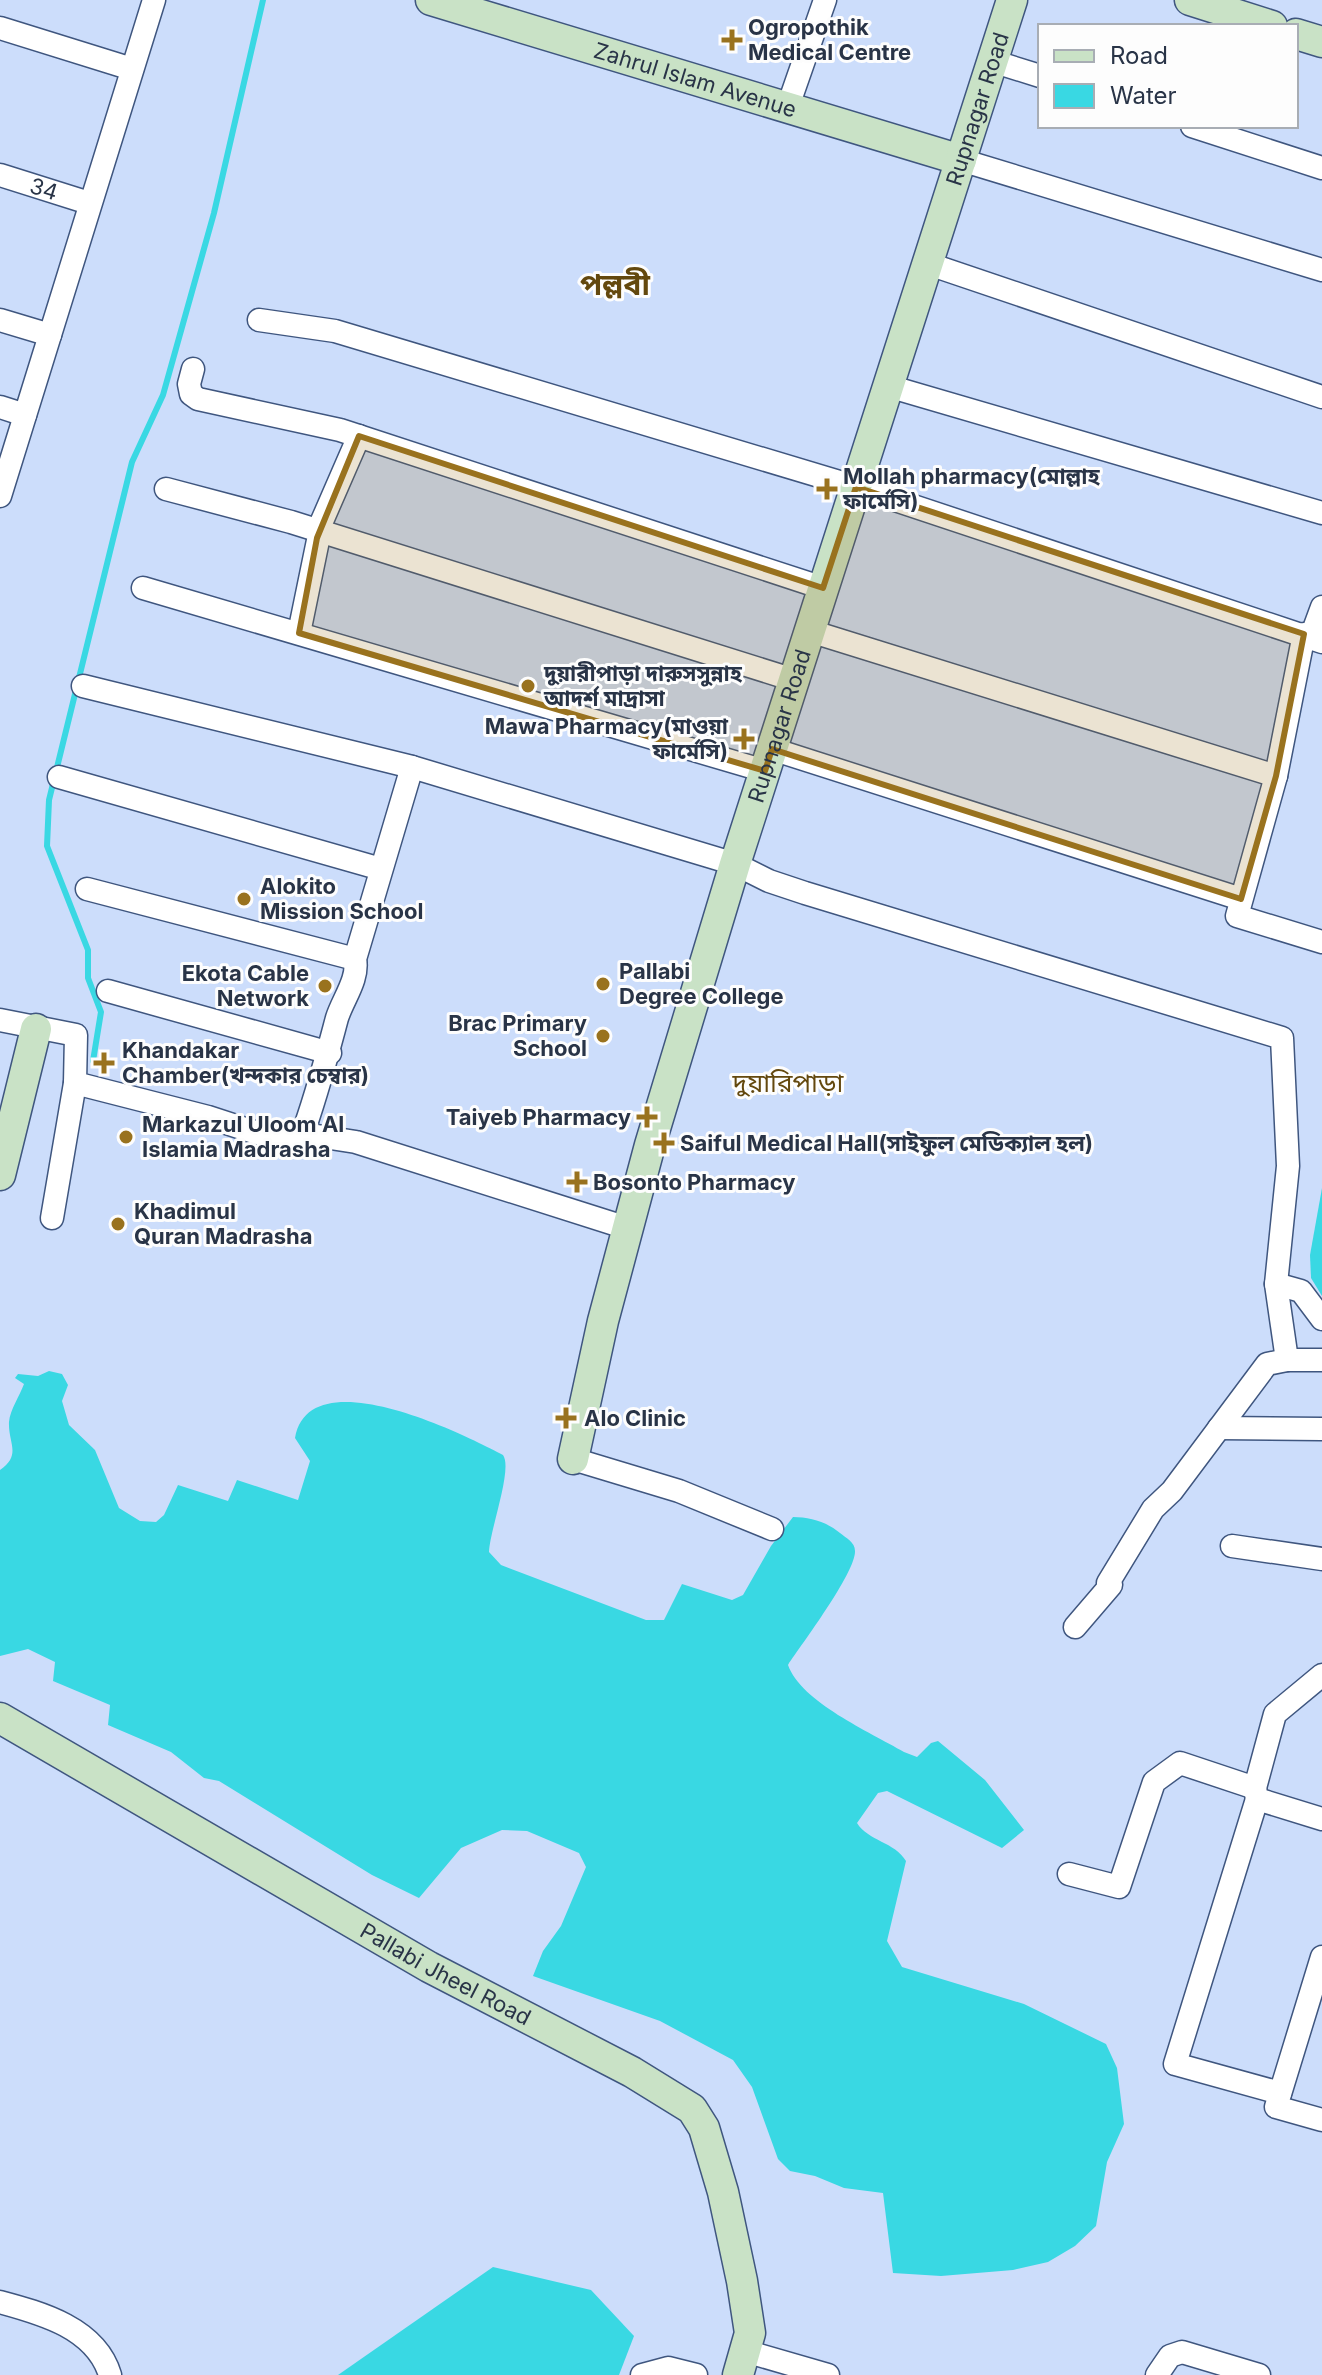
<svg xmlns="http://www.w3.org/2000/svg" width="1322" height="2375" font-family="Inter,'Noto Sans Bengali',sans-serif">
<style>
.water{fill:#39d8e3}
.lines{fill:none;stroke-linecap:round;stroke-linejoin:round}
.stream{stroke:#39d8e3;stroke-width:6}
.street-casing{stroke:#3f567f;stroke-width:25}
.secondary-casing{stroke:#3f567f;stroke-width:33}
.street{stroke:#fff;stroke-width:22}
.secondary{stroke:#c9e2c6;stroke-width:30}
.marked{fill:#99721e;fill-opacity:0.2;stroke:#99721e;stroke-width:6;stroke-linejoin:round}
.poi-dot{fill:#99721e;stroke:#fdfdfd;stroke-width:3}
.labels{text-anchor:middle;stroke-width:6;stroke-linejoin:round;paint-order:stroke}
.poi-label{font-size:22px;font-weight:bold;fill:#293447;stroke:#fdfdfd;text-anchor:start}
.street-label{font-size:22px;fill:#293447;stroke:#fdfdfd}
.quarter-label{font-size:26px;fill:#63480e;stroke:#fdfdfd}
.district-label{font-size:30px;font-weight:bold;fill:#63480e;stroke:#fdfdfd}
</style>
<rect width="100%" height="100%" fill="#ccddfb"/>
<g class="water">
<polygon points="1322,1188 1322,1296 1311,1278 1310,1255"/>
<path d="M49,1371L62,1374L68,1385L62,1401L69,1425L95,1450L119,1508L140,1521L156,1522L164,1515L178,1485L228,1501L237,1480L298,1500L310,1461L295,1438C309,1358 462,1433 503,1455C513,1469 490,1529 489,1552L501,1565L646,1620H664L682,1584L732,1600L743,1595L771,1546L793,1517C810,1517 827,1522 840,1533C846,1538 855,1542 855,1551C856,1572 802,1644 788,1665C801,1702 870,1732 904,1752L917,1757L931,1743L938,1741L985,1780L1024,1830L1002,1848L887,1791L878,1793L857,1823C868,1841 895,1842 906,1861L887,1941L902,1967L1024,2004L1106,2044L1117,2068L1124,2124L1107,2162L1096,2226L1075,2246L1048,2262L1013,2270L941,2276L893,2273L883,2193L844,2188L815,2176L790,2171L778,2159L752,2087L733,2060L660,2021L533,1976L543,1951L561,1926L586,1867L579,1853L527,1831L502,1830L461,1848L419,1898L372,1875L219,1781L204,1778L171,1752L108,1725L110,1705L53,1681L55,1662L28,1649L0,1656V1470C22,1455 8,1443 9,1422C10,1410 20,1395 24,1384L15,1378L18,1374L38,1376Z"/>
<polygon points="493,2267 591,2290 634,2336 619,2375 338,2375"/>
</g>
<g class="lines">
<polyline class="stream" points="93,1061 101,1012 88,978 88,950 47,846 49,800 132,462 163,395 214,213 263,0"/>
<defs>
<g id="street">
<polyline points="0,28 132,69"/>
<polyline points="992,61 1040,76"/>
<polyline points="787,109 825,0"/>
<polyline points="1192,126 1322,168"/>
<polyline points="961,160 1322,270"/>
<path id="s1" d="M0,175L89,203"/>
<polyline points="926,263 1322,397"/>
<polyline points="0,320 50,335"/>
<polyline points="259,320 335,331 856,487 1322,642"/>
<polyline points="193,369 189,384 191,394 198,399 340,430 823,588"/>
<polyline points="888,386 1322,513"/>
<polyline points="0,407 25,415"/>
<polyline points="166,489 291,522 794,680"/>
<polyline points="0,496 154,0"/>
<polyline points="143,588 765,771"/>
<polyline points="810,631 1276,776"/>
<polyline points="299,633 322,521 359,436"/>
<polyline points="1304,634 1276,776 1237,916 1322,942"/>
<polyline points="1311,637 1322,607"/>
<polyline points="83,686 412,767 735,864 769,881 805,893 1282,1038 1288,1166 1276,1284 1287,1360 1322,1360"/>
<polyline points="772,749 1241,899"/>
<polyline points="59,777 381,869"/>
<polyline points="87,889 355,959"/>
<polyline points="108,991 330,1053"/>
<polyline points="0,1020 76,1035 75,1083 208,1117 282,1141 311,1135 356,1142 627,1228"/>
<path d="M301,1138C316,1098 326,1059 337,1018C343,999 359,979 355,959L412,767"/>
<polyline points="52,1218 75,1083"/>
<polyline points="1276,1284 1301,1291 1322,1319"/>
<polyline points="1219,1428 1322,1429"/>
<polyline points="573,1459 679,1491 772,1529"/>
<polyline points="1232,1546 1322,1559"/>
<polyline points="1075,1627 1111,1585 1108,1583 1153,1509 1172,1491 1267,1364 1287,1360"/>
<polyline points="1255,1788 1257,1799 1322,1819"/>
<polyline points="1257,1799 1175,2064 1280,2093"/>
<polyline points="1069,1874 1119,1887 1154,1782 1180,1763 1255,1788 1275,1714 1322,1675"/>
<polyline points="1322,1957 1276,2107 1322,2120"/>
<path d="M0,2302C41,2313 96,2328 110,2375"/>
<polyline points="745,2351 828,2375"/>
<polyline points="642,2375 668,2368 696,2375"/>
<polyline points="1157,2375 1170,2356 1182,2352 1259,2375"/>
</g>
<g id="secondary">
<path id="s2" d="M431,0L961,160"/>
<polyline points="1190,0 1272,26"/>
<polyline points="1296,34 1322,42"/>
<polyline points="0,1175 36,1029"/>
<path id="s3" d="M573,1459L603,1321L650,1145L735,864L1012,0"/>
<path id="s4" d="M0,1718L429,1967L632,2072L692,2109L704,2128L723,2192L742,2281L750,2333L738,2375"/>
</g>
</defs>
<use href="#street" class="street-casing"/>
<use href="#secondary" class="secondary-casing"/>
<use href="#street" class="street"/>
<use href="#secondary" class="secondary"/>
</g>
<path class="marked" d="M359,436L823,588L856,487L1304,634L1276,776L1241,899L772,749L765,771L299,633L317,538Z"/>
<g class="poi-dot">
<path d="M728 28h8v8h8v8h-8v8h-8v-8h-8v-8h8z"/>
<path d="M823 477h8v8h8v8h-8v8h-8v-8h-8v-8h8z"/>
<circle cx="528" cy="686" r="8"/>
<path d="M740 727h8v8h8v8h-8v8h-8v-8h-8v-8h8z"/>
<circle cx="244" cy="899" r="8"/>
<circle cx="603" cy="984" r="8"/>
<circle cx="325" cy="986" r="8"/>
<circle cx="603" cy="1036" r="8"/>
<path d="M100 1051h8v8h8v8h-8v8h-8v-8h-8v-8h8z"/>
<path d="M643 1105h8v8h8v8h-8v8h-8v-8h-8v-8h8z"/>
<circle cx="126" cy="1137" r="8"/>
<path d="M660 1131h8v8h8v8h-8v8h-8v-8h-8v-8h8z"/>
<path d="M573 1170h8v8h8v8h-8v8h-8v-8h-8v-8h8z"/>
<circle cx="118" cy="1224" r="8"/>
<path d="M562 1406h8v8h8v8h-8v8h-8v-8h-8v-8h8z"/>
</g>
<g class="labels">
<g class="poi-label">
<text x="748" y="35">Ogropothik<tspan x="748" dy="25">Medical Centre</tspan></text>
<text x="843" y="484">Mollah pharmacy(মোল্লাহ<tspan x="843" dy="25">ফার্মেসি)</tspan></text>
<text x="544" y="681">দুয়ারীপাড়া দারুসসুন্নাহ<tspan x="544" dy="25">আদর্শ মাদ্রাসা</tspan></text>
<text x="728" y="734" text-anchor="end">Mawa Pharmacy(মাওয়া<tspan x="728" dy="25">ফার্মেসি)</tspan></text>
<text x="260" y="894">Alokito<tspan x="260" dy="25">Mission School</tspan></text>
<text x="619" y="979">Pallabi<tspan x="619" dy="25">Degree College</tspan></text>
<text x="309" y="981" text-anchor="end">Ekota Cable<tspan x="309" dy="25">Network</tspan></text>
<text x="587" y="1031" text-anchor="end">Brac Primary<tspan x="587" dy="25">School</tspan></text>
<text x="122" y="1058">Khandakar<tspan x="122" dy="25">Chamber(খন্দকার চেম্বার)</tspan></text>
<text x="631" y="1125" text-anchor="end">Taiyeb Pharmacy</text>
<text x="142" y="1132">Markazul Uloom Al<tspan x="142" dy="25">Islamia Madrasha</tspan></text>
<text x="680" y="1151">Saiful Medical Hall(সাইফুল মেডিক্যাল হল)</text>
<text x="593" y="1190">Bosonto Pharmacy</text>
<text x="134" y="1219">Khadimul<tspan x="134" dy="25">Quran Madrasha</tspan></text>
<text x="584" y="1426">Alo Clinic</text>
</g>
<g class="street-label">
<text dy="8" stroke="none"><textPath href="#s2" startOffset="276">Zahrul Islam Avenue</textPath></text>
<text dy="8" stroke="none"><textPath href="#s3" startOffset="1410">Rupnagar Road</textPath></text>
<text dy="8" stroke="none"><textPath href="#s1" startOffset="46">34</textPath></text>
<text dy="8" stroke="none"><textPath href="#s3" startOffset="762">Rupnagar Road</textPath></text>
<text dy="8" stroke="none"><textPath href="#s4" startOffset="514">Pallabi Jheel Road</textPath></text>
</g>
<g class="quarter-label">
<text x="788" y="1092">দুয়ারিপাড়া</text>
</g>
<g class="district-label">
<text x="615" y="295">পল্লবী</text>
</g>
</g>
<rect x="1038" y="24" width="260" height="104" fill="#fdfdfd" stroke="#a8adb4" stroke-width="2"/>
<rect x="1054" y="50" width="40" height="12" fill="#c9e2c6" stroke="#a8adb4" stroke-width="2"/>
<text x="1110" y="64" font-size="24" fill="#293447">Road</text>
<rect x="1054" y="84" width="40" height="24" fill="#39d8e3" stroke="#a8adb4" stroke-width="2"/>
<text x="1110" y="104" font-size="24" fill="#293447">Water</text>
</svg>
